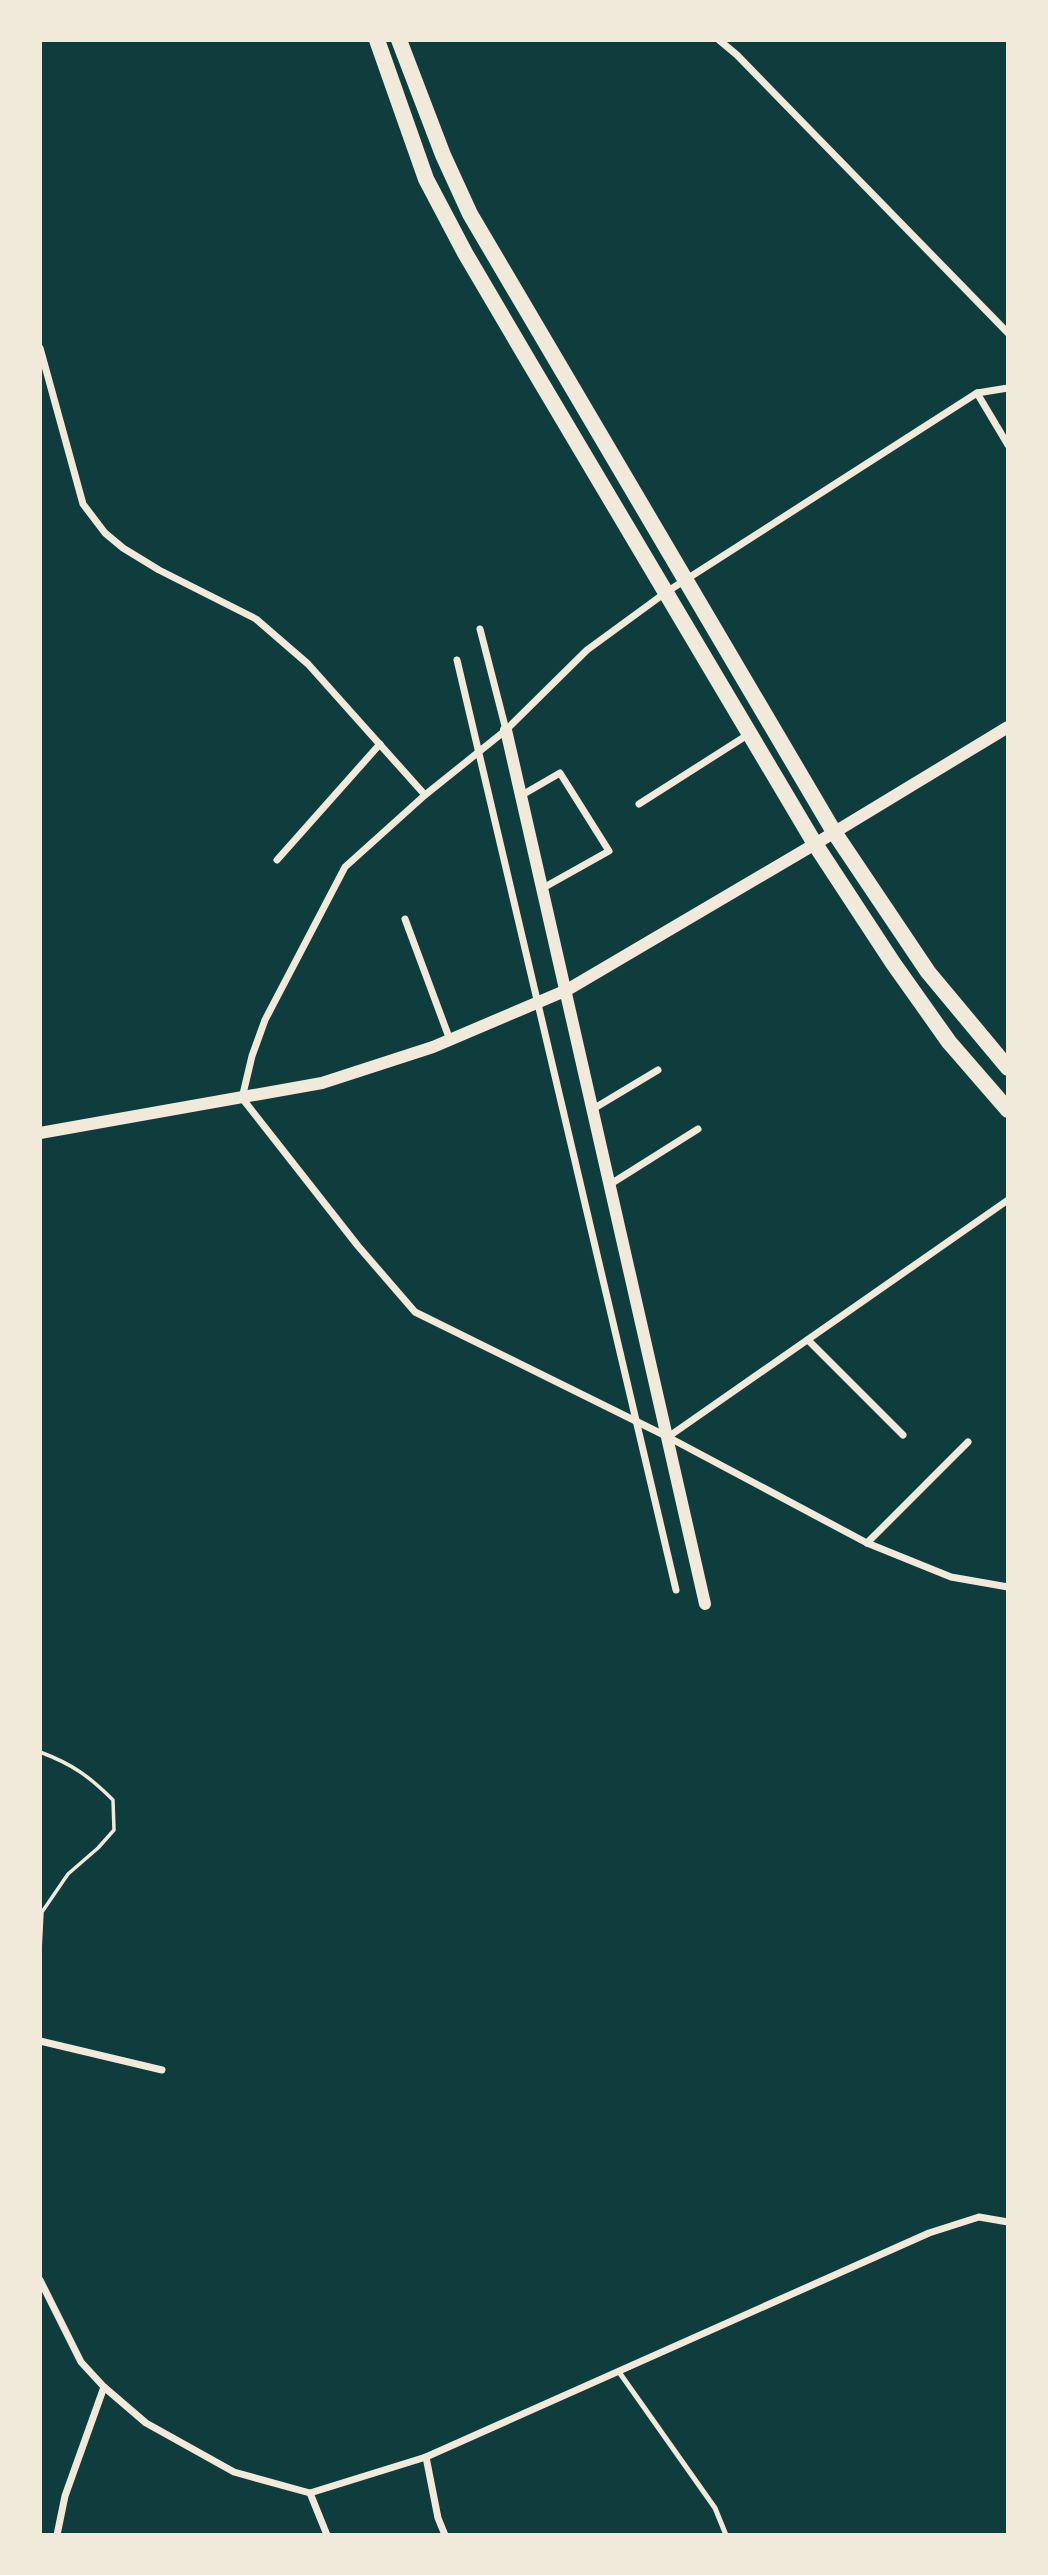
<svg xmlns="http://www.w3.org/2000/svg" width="1048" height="2575" font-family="'Roboto Condensed',sans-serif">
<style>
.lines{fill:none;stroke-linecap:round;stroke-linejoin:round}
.path{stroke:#f1e9da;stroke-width:3.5}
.service{stroke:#f1e9da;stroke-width:5}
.minor{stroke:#f1e9da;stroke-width:7}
.tertiary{stroke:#f1e9da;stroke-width:12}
.primary{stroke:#f1e9da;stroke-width:16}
</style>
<rect width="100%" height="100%" fill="#0f3d3e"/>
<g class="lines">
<path class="path" d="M40,1752C72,1764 89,1776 113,1800L114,1830L98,1848L68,1874L42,1912L40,1951"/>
<polyline class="service" points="619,2372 715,2508 726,2535"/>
<g class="minor">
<polyline points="719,40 737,55 1008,333"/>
<polyline points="40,348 83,504 105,533 123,548 159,570 256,619 308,664 425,795"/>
<polyline points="1008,388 977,393 665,593 587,650 506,730 425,795 345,867 265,1020 252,1056 242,1098 358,1246 415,1312 668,1437 867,1543 951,1577 1008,1587"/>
<polyline points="977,393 1008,445"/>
<polyline points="480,629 506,730"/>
<polyline points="457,660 676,1590"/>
<polyline points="522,795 560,773 609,851 543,888"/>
<polyline points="639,804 749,734"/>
<polyline points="277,860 380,744"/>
<polyline points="405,919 450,1040"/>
<polyline points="593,1109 658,1070"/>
<polyline points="609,1185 698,1129"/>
<polyline points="808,1340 903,1435"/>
<polyline points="668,1437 1008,1200"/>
<polyline points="867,1543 968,1442"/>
<polyline points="40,2041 162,2070"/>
<polyline points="40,2280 81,2362 104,2387 146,2423 234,2472 310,2493 426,2457 929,2233 979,2217 1008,2222"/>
<polyline points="426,2457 438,2518 445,2535"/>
<polyline points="310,2493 327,2535"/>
<polyline points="57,2535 65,2496 104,2387"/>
</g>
<g class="tertiary">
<polyline points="506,730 705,1604"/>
<polyline points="40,1133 322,1083 433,1047 567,990 815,844 1008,727"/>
</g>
<g class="primary">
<polyline points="377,40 426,179 465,253 532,367 815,844 893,963 949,1042 1008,1110"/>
<polyline points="399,40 443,155 470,214 834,832 928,972 1008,1068"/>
</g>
</g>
<rect width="1048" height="2575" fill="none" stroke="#f1e9da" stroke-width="84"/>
</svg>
